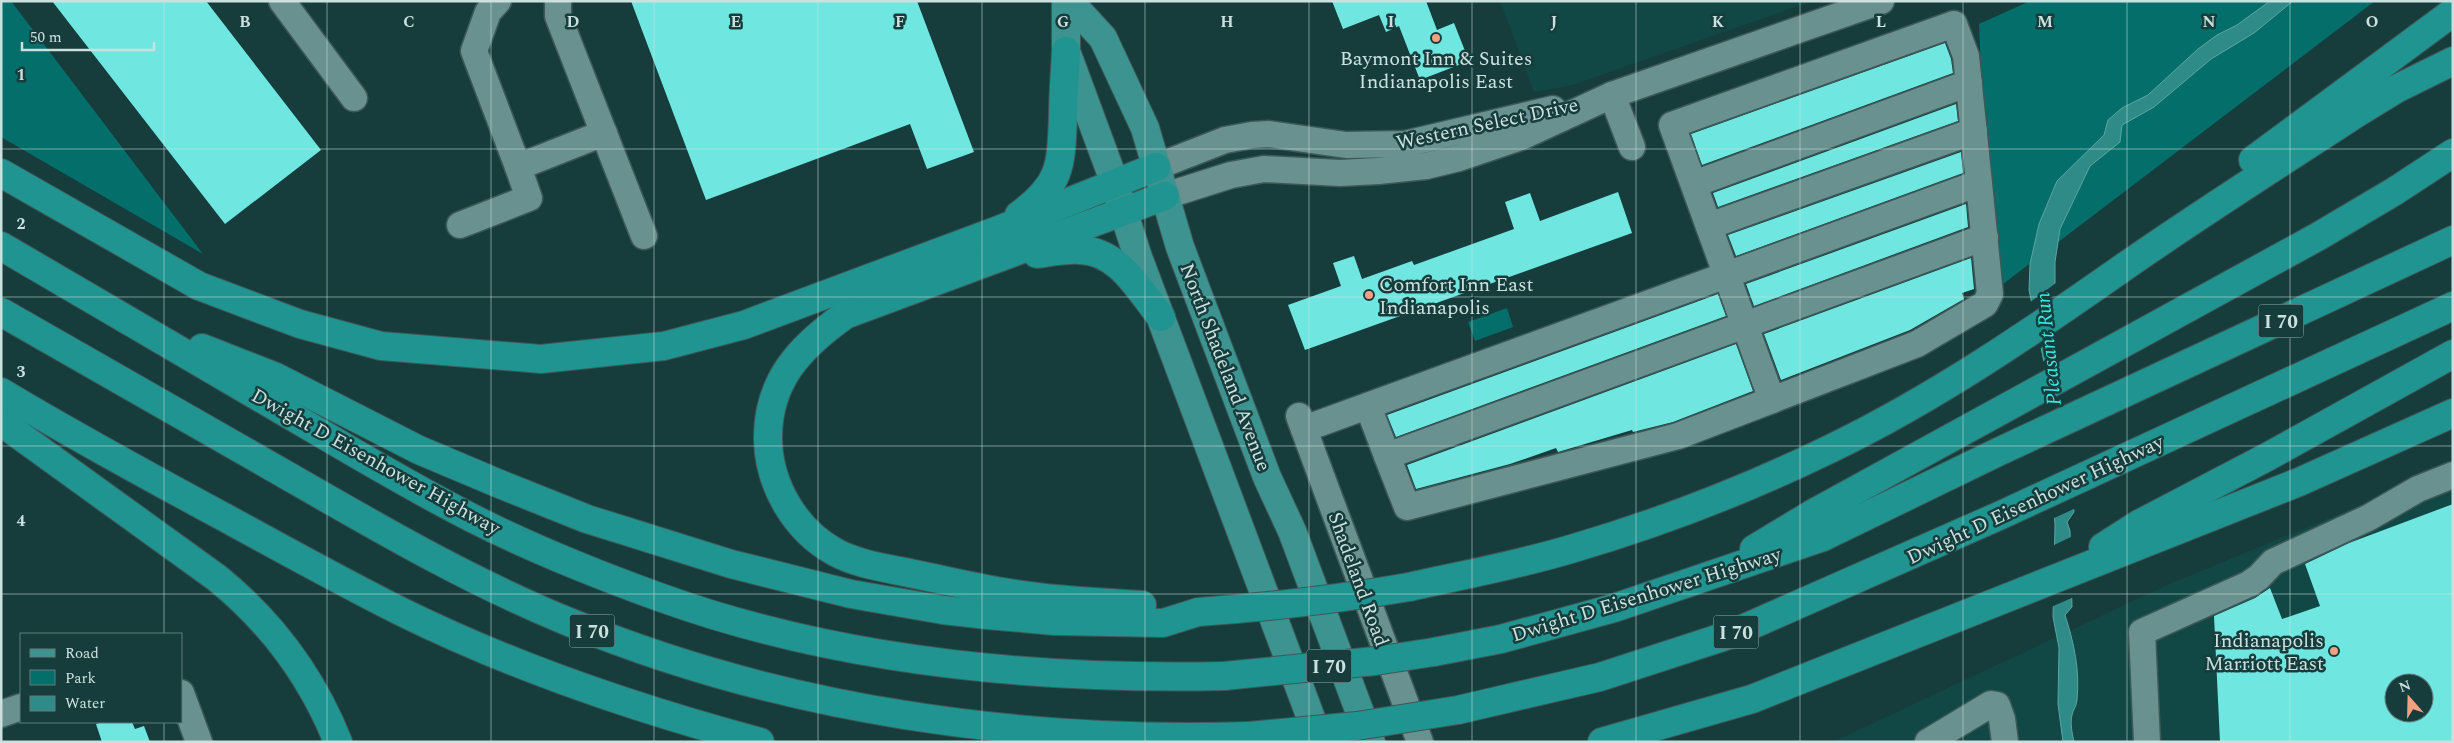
<svg xmlns="http://www.w3.org/2000/svg" width="2454" height="743" font-family="Spectral,serif">
<style>
.built{fill:#114744;fill-rule:evenodd}
.green{fill:#046e6b}
.water{fill:#2e8b87;stroke:#5da5a1}
.pier{fill:#163d3c}
.building{fill:#70e6e1;fill-rule:evenodd}
.lines{fill:none;stroke-linecap:round;stroke-linejoin:round}
.minor-casing{stroke:#3d5857;stroke-width:29}
.major-casing{stroke:#3d5857;stroke-width:30}
.highway-casing{stroke:#3d5857;stroke-width:30}
.minor{stroke:#69918f;stroke-width:26}
.major{stroke:#3d9390;stroke-width:28}
.highway{stroke:#209490;stroke-width:28}
.highway-bridge-casing{stroke:#3d5857;stroke-width:30;stroke-linecap:butt}
.highway-bridge{stroke:#209490;stroke-width:28}
.grid{fill:none;stroke:#cce1df;stroke-width:1;stroke-opacity:0.55}
.poi-dot{fill:#f2a081;stroke:#163d3c;stroke-width:2}
.labels{text-anchor:middle;stroke-width:5;stroke-linejoin:round;paint-order:stroke}
.shield{fill:#163d3c;stroke:#95b0ae;stroke-width:1}
.shield-label{font-size:19px;font-weight:bold;fill:#cce1df}
.poi-label{font-size:20px;fill:#cce1df;stroke:#163d3c}
.street-label{font-size:20px;fill:#cce1df;stroke:#163d3c}
.water-label{font-size:21px;font-style:italic;fill:#36eae4;stroke:#163d3c}
.grid-label{font-size:16px;text-anchor:middle;font-weight:bold;fill:#cce1df;stroke:#163d3c;stroke-width:5;stroke-linejoin:round;paint-order:stroke}
</style>
<rect width="100%" height="100%" fill="#163d3c"/>
<g class="built">
<polygon points="1500,1 1813,1 1573,85 1534,92"/>
<path d="M2453,467V742H1833L2167,585ZM2394,683H2424V713H2394Z"/>
</g>
<g class="green">
<polygon points="1,1 11,1 203,254 1,137"/>
<polygon points="2030,1 2375,1 1990,294 1979,24"/>
<polygon points="1507,308 1513,327 1475,341 1468,322"/>
</g>
<path class="water" d="M2270,1H2293L2254,33L2211,59L2154,107L2122,125L2120,142L2090,166L2060,229L2055,262V343L2074,512L2067,522L2070,531L2072,607L2065,615C2074,643 2080,670 2077,700C2077,705 2073,710 2072,715C2070,724 2072,732 2074,742H2063L2058,704L2059,648L2053,617L2055,525L2044,362L2029,290L2030,264L2039,224L2057,181L2104,135L2108,120L2122,108L2148,95L2198,49L2217,35L2237,25Z"/>
<g class="pier">
<polygon points="2056,283 2057,337 2038,350 2029,303"/>
<polygon points="2060,352 2076,508 2052,519 2042,362"/>
<polygon points="2073,536 2074,597 2051,607 2052,546"/>
</g>
<g class="building">
<polygon points="52,1 206,1 321,150 225,224"/>
<polygon points="631,1 917,1 974,152 927,169 910,124 706,200"/>
<polygon points="1332,1 1426,1 1437,30 1454,23 1469,61 1420,80 1399,26 1386,32 1379,15 1343,29"/>
<polygon points="1945,43 1951,59 1953,73 1702,165 1691,134"/>
<polygon points="1956,104 1958,121 1718,207 1713,193"/>
<polygon points="1961,152 1963,173 1736,256 1728,235"/>
<polygon points="1618,192 1632,233 1305,350 1288,305 1341,286 1333,263 1354,256 1362,279 1412,261 1414,265 1514,229 1505,202 1530,193 1540,221"/>
<polygon points="1966,204 1968,227 1754,306 1746,284"/>
<polygon points="1971,258 1974,289 1962,293 1964,299 1910,330 1781,380 1764,334"/>
<polygon points="1718,294 1726,316 1396,437 1387,415"/>
<polygon points="1736,344 1753,391 1673,422 1633,432 1632,430 1558,452 1556,448 1510,464 1416,489 1407,465"/>
<path d="M2453,504V742H2220L2214,616L2255,598L2270,588L2282,619L2320,606L2305,564L2349,543ZM2394,683H2424V713H2394Z"/>
<polygon points="103,722 132,722 135,729 144,726 150,742 102,742 96,724"/>
</g>
<g class="lines">
<defs>
<g id="minor">
<polyline points="282,1 354,98"/>
<polyline points="498,1 488,12 474,51 518,167 604,133"/>
<polyline points="558,1 558,16 644,236"/>
<polyline points="1612,95 1632,147"/>
<polyline points="1156,167 1225,140 1252,135 1269,134 1346,145 1405,144 1553,109"/>
<polyline points="1694,184 1969,83"/>
<polyline points="1165,196 1231,175 1264,169 1340,173 1378,171 1426,166 1459,158 1521,137 1612,95 1881,1"/>
<polyline points="460,225 529,198 518,167"/>
<polyline points="1709,226 1974,131"/>
<polyline points="1368,406 1387,456 1985,237"/>
<polyline points="1299,416 1420,742"/>
<polyline points="1304,429 1979,183 1966,56 1954,24 1672,125 1772,400 1917,344 1985,304 1990,294 1979,183"/>
<polyline points="1387,456 1407,507 1678,436 1772,400"/>
<polyline points="181,693 199,742"/>
<polyline points="1,714 21,707"/>
<polyline points="1928,742 1991,704 1997,705 2002,719 2005,742"/>
<polyline points="2147,742 2142,632 2249,584 2259,577 2273,562 2368,518 2418,489 2453,475"/>
</g>
<g id="major">
<polyline points="1066,1 1066,51 1110,170 1138,257 1320,742"/>
<polyline points="1069,1 1103,38 1145,128 1180,247 1267,477 1292,531 1371,742"/>
</g>
<g id="highway">
<polyline points="2253,160 2453,12"/>
<polyline points="1,173 199,286 300,324 381,346 541,359 664,346 744,325 1001,229 1156,167"/>
<path d="M1019,215C1062,184 1061,165 1063,116C1063,94 1065,72 1066,51"/>
<path d="M1,246C87,296 173,346 259,397C330,438 399,481 472,518C533,549 598,575 662,598C840,662 1036,680 1224,676"/>
<path d="M1037,254C1051,252 1066,249 1080,250C1119,251 1139,290 1161,317"/>
<path d="M1,312C97,367 193,422 288,476C380,529 471,582 569,622C783,710 1018,743 1249,736"/>
<polyline points="202,348 276,377 419,450 502,485 587,519 731,564 851,594 943,610 988,615 1054,621 1163,623 1198,612"/>
<path d="M1,392C74,436 148,476 222,516C281,548 340,581 400,611C515,668 637,709 760,742"/>
<path d="M1,422L217,578C270,621 312,677 338,742"/>
<polyline points="2103,547 2139,524 2269,456 2453,354"/>
<polyline points="1754,549 1812,514 2319,236 2395,191 2453,153"/>
<path d="M1409,587C1463,575 1518,565 1571,549C1660,523 1748,489 1832,448C1935,398 2030,333 2124,267C2200,214 2279,164 2357,113L2396,89L2453,61"/>
<path d="M1142,605C1096,602 1049,600 1003,592C973,587 944,580 914,574C888,568 859,565 835,552C795,530 769,485 768,440C767,381 800,347 845,315L1165,196"/>
<polyline points="1434,652 1501,639 1614,608 1823,537 1998,452 2453,240"/>
<polyline points="1458,710 1600,677 1729,635 2001,515 2453,306"/>
<polyline points="1602,742 1752,699 2299,482 2453,413"/>
</g>
</defs>
<use href="#minor" class="minor-casing"/>
<use href="#major" class="major-casing"/>
<use href="#highway" class="highway-casing"/>
<use href="#minor" class="minor"/>
<use href="#major" class="major"/>
<use href="#highway" class="highway"/>
<defs>
<g id="highway-bridge">
<path d="M1198,612C1269,607 1339,599 1409,587"/>
<polyline points="1224,676 1375,661 1434,652"/>
<polyline points="1249,736 1357,726 1458,710"/>
</g>
</defs>
<use href="#highway-bridge" class="highway-bridge-casing"/>
<use href="#highway-bridge" class="highway-bridge"/>
</g>
<path class="grid" d="M164,1V634M327,1V742M491,1V742M654,1V742M818,1V742M982,1V742M1145,1V742M1309,1V742M1472,1V742M1636,1V742M1800,1V742M1963,1V742M2127,1V742M2290,1V742M1,149H2453M1,297H2453M1,446H2453M1,594H2453M164,722V742"/>
<g class="poi-dot">
<circle cx="1436" cy="38" r="5"/>
<circle cx="1369" cy="295" r="5"/>
<circle cx="2334" cy="651" r="5"/>
</g>
<g class="labels">
<g class="shield">
<rect x="2258.5" y="304.5" width="45" height="33" rx="4"/>
<rect x="569.5" y="614.5" width="45" height="33" rx="4"/>
<rect x="1713.5" y="615.5" width="45" height="33" rx="4"/>
<rect x="1306.5" y="649.5" width="45" height="33" rx="4"/>
</g>
<g class="shield-label">
<text x="2281" y="328">I 70</text>
<text x="592" y="638">I 70</text>
<text x="1736" y="639">I 70</text>
<text x="1329" y="673">I 70</text>
</g>
<g class="poi-label">
<text x="1436" y="65">Baymont Inn &amp; Suites<tspan x="1436" dy="23">Indianapolis East</tspan></text>
<text x="1379" y="291" text-anchor="start">Comfort Inn East<tspan x="1379" dy="23">Indianapolis</tspan></text>
<text x="2324" y="647" text-anchor="end">Indianapolis<tspan x="2324" dy="23">Marriott East</tspan></text>
</g>
<g class="street-label">
<text transform="translate(1487 123) rotate(-12)" y="7">Western Select Drive</text>
<text transform="translate(1226 367) rotate(69)" y="7">North Shadeland Avenue</text>
<text transform="translate(376 461) rotate(29)" y="7">Dwight D Eisenhower Highway</text>
<text transform="translate(2035 499) rotate(-25)" y="7">Dwight D Eisenhower Highway</text>
<text transform="translate(1359 579) rotate(70)" y="7">Shadeland Road</text>
<text transform="translate(1646 594) rotate(-17)" y="7">Dwight D Eisenhower Highway</text>
</g>
<g class="water-label">
<text transform="translate(2048 349) rotate(-96)" y="7">Pleasant Run</text>
</g>
</g>
<g class="grid-label">
<text x="245" y="27">B</text>
<text x="409" y="27">C</text>
<text x="573" y="27">D</text>
<text x="736" y="27">E</text>
<text x="900" y="27">F</text>
<text x="1063" y="27">G</text>
<text x="1227" y="27">H</text>
<text x="1391" y="27">I</text>
<text x="1554" y="27">J</text>
<text x="1718" y="27">K</text>
<text x="1881" y="27">L</text>
<text x="2045" y="27">M</text>
<text x="2209" y="27">N</text>
<text x="2372" y="27">O</text>
<text x="21" y="80">1</text>
<text x="21" y="229">2</text>
<text x="21" y="377">3</text>
<text x="21" y="526">4</text>
</g>
<rect width="2454" height="743" fill="none" stroke="#cce1df" stroke-width="5"/>
<rect x="20" y="633" width="162" height="90" fill="#163d3c" stroke="#5f7f7d"/>
<rect x="30" y="649" width="25" height="8" fill="#3d9390" stroke="#5f7f7d"/>
<text x="65" y="658" font-size="15" fill="#cce1df">Road</text>
<rect x="30" y="670" width="25" height="15" fill="#046e6b" stroke="#5f7f7d"/>
<text x="65" y="683" font-size="15" fill="#cce1df">Park</text>
<rect x="30" y="696" width="25" height="15" fill="#2e8b87" stroke="#5f7f7d"/>
<text x="65" y="708" font-size="15" fill="#cce1df">Water</text>
<g transform="translate(2409 698) rotate(340)"><circle r="24" fill="#163d3c" stroke="#5f7f7d"/>
<path d="M0-4L9 19L0 12L-9 19Z" fill="#f2a081"/>
<text y="-8" font-size="14" font-weight="bold" text-anchor="middle" fill="#cce1df">N</text>
</g>
<path d="M22 42v8h132v-8" fill="none" stroke="#cce1df" stroke-width="2.5"/>
<text x="30" y="42" font-size="15" fill="#cce1df" stroke="#163d3c" stroke-width="4" paint-order="stroke">50 m</text>
</svg>
